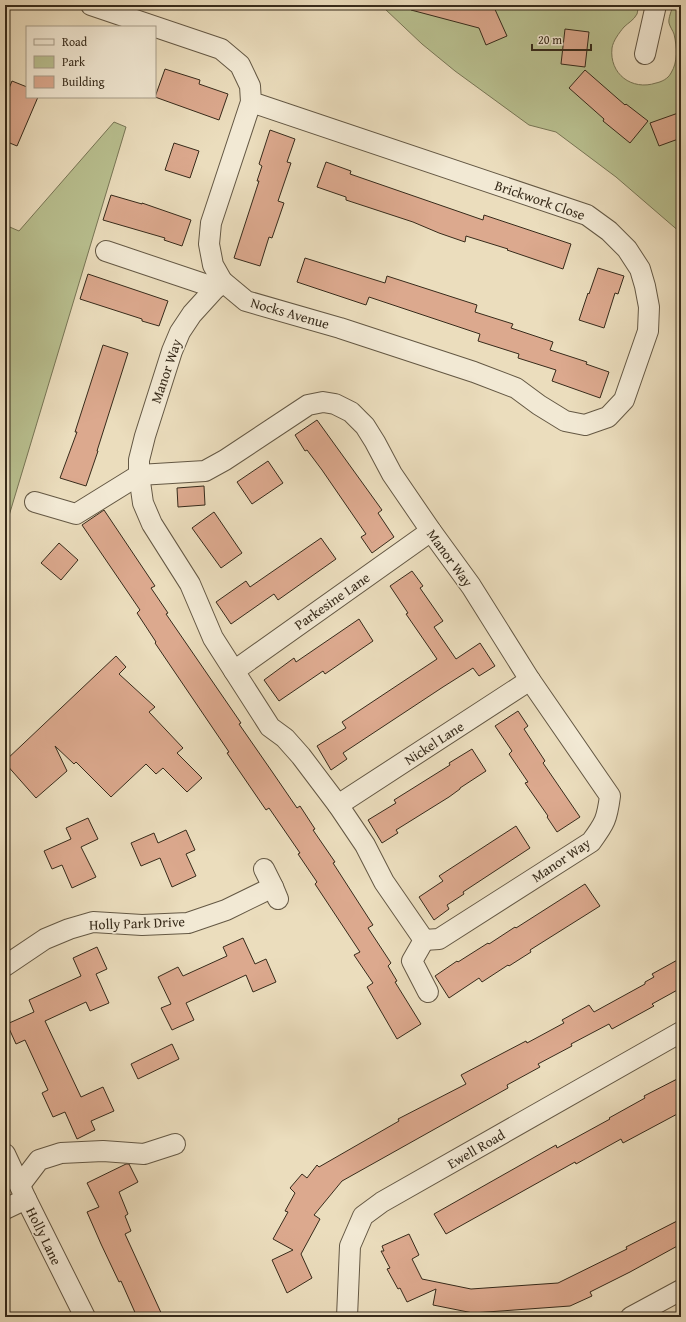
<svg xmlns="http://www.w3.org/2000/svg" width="686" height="1322" font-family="'Gentium Book Plus',serif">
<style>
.green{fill:#b9c090;stroke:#787656}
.building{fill:#dca98e;stroke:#372b1b}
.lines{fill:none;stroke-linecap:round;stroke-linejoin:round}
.minor-casing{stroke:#645844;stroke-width:22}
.minor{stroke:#f2e9d4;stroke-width:20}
.labels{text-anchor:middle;stroke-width:3.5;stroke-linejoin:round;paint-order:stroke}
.street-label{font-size:14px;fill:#372b1b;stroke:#f2e9d4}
</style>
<rect width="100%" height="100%" fill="#ebddbd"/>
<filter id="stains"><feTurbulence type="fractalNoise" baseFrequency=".005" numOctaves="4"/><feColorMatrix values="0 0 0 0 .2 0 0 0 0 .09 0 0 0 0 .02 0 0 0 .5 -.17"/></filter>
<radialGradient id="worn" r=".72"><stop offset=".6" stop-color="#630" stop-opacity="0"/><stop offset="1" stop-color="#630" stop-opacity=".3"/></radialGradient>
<g class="green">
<path d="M366,5H639C638,8 638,11 637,14C634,20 628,23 624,27C619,33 613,41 612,48C609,74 632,91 656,83C661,82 668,79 671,73C678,62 677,47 674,34C673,31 670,27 669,23C668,18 672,10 673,5H681V233L616,177L556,132L529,125L455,71L422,44L385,9Z"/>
<polygon points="114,122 126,127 5,529 5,225 19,231"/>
</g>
<g class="building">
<polygon points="411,5 493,5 507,36 486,45 479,28 411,10"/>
<polygon points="565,29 589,32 585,67 561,64"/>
<polygon points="165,69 200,80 199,84 228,94 219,120 155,97"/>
<polygon points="585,70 625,105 626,104 648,121 630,143 603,121 604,119 569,88"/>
<polygon points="12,81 27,87 27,97 38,97 17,146 5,141 5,98"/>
<polygon points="681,112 681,138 659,146 650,123"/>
<polygon points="270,130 295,139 287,162 291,163 278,201 284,203 272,238 269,237 260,266 234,258 259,181 257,181 262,166 259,164"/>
<polygon points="174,143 199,151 190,178 165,170"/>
<polygon points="326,162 351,171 350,174 460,212 483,220 484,215 571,244 563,269 507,250 508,249 466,236 465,242 439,233 413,222 346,200 346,197 317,187"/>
<polygon points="111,195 142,204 142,203 191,220 182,246 164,240 165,238 103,220"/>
<polygon points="305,258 385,283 387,276 477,305 475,312 513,324 511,328 553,342 550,350 587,362 586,364 609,372 600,398 552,381 556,370 518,358 519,354 478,341 480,334 369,297 366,305 297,282"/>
<polygon points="598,268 624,276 618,294 615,293 604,328 579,320 588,293 589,294"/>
<polygon points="88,274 168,301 159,326 142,321 142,319 80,299"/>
<polygon points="103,345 128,353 97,451 98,451 86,486 60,478 77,432 75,432"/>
<polygon points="317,420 382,510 378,513 394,537 372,553 361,537 366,534 322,470 307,450 305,451 295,435"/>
<polygon points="268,461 283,483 252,504 237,482"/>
<polygon points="204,486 205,505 178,507 177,488"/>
<polygon points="104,510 155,586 151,588 168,613 166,614 241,723 239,724 273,773 297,808 300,806 315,829 313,830 335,862 333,863 373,925 368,928 391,963 388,966 397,981 395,982 421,1024 397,1039 367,987 373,983 354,955 360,952 315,884 317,882 298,854 300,853 269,808 266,810 227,753 229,752 155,643 156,642 137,613 140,610 82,525"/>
<polygon points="214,512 242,553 221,568 192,528"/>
<polygon points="321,538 336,559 278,600 274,594 231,624 216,602 246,581 250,587"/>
<polygon points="59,543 78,560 61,580 41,563"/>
<polygon points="412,571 423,586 420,588 443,621 434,627 456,659 480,643 495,666 479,676 473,668 443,687 343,753 347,759 331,770 317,746 346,728 342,722 437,659 406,614 408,613 390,586"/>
<polygon points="359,619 373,641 325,674 323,671 279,701 264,680 294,658 296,662"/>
<polygon points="116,656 126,667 119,674 155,707 149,712 183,748 177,753 202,778 187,792 163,768 156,774 146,764 111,797 76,762 74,764 55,746 67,771 36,798 5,763 5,761"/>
<polygon points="518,711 528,726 524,729 545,761 543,763 580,817 557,832 547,817 548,816 525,783 528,782 509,754 512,751 495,726"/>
<polygon points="472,749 486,771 460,788 460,789 449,797 396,830 398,833 382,843 368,820 396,803 394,800 450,765 449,763"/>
<polygon points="88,818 98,839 81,847 96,877 72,888 62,865 52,869 44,851 71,839 66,828"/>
<polygon points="516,826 530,848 463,892 464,894 447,905 449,909 434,920 419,897 443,881 439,876"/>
<polygon points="186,830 195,850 186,854 196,876 172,887 160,858 141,866 131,843 154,833 158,843"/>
<polygon points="585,884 600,906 530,950 531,952 509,966 508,965 482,982 479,978 449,998 435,976 457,961 458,962 488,943 489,944 515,927 516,928"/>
<polygon points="243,938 255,964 266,959 276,982 253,992 246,975 186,1003 194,1020 172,1030 161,1008 171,1004 158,977 178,967 183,976 227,956 223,947"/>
<polygon points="97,947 107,969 96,974 109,1003 90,1011 86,1002 45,1021 81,1097 103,1087 114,1111 91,1121 95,1130 77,1139 65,1112 53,1117 42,1093 48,1090 25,1040 16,1044 7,1024 34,1012 29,1000 81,976 73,958"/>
<polygon points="681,958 681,988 652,1004 654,1006 612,1029 609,1024 571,1044 572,1046 538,1064 540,1067 507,1085 508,1088 342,1181 314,1215 320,1219 301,1254 312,1278 287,1293 272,1260 293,1250 273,1239 288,1212 285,1211 295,1193 290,1188 302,1174 307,1178 317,1165 319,1167 399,1121 398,1119 466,1084 461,1075 526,1041 527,1043 564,1023 562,1020 589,1005 594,1012 645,984 645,982 654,977 652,974"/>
<polygon points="172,1044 179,1059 138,1079 131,1064"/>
<polygon points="681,1077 681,1112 623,1143 621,1139 576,1164 575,1162 446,1234 434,1214 556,1145 557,1148 610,1119 609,1118 645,1098 644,1096"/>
<polygon points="126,1164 129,1164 138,1182 119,1192 128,1214 125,1216 131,1231 125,1234 163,1317 137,1317 121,1281 119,1282 101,1244 87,1212 99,1207 87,1183"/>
<polygon points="681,1219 681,1244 630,1272 590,1292 592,1296 570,1306 473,1313 433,1305 436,1289 407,1302 400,1288 398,1289 387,1269 390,1268 381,1251 384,1251 382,1246 409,1234 419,1255 412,1259 422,1279 471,1289 558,1283 627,1249 626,1247"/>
</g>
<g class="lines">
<defs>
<g id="minor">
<polyline points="91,5 221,49 240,65 250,86 251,102 211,223 209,244 213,265 222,281 246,301 340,328 474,372 516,388 539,405 565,421 585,425 608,417 624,400 648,331 649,307 645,286 640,269 627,249 609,231 587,215 251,102"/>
<polyline points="645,54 656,5"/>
<polyline points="106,251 216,288"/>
<polyline points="222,281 192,314 180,332 172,351 145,436 139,460 139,475 143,503 152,524 190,584 213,638 270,727 285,738 301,756 338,805 365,845 384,882 424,940"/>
<path d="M35,502L76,514L139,475L205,471L225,460L308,405L323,402L335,404L351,412L365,426L375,442L392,474L431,531L471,586L530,680L610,796C607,819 605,823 591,842L439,939L424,940"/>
<polyline points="234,671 431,531"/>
<polyline points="338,805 530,680"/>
<polyline points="264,869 273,887"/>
<polyline points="424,940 412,961 428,992"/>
<polyline points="5,966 45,939 69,929 93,922 142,925 188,923 226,910 273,887 278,899"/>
<polyline points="5,1154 26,1199 85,1317"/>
<polyline points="20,1185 39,1160 61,1153 103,1151 144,1154 175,1144"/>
<polyline points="5,1209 26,1199"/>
<polyline points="347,1317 350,1246 363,1216 382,1202 681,1032"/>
<polyline points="631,1317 681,1290"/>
</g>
</defs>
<use href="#minor" class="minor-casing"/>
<use href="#minor" class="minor"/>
</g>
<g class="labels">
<g class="street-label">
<text transform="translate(540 200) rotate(19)" y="5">Brickwork Close</text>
<text transform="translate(290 313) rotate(16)" y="5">Nocks Avenue</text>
<text transform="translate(166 371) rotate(-71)" y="5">Manor Way</text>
<text transform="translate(450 558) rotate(54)" y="5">Manor Way</text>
<text transform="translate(332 601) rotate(-35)" y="5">Parkesine Lane</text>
<text transform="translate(434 743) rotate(-33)" y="5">Nickel Lane</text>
<text transform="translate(561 860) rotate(-34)" y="5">Manor Way</text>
<text transform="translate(137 923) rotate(-2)" y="5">Holly Park Drive</text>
<text transform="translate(476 1149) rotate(-30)" y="5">Ewell Road</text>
<text transform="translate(44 1236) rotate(64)" y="5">Holly Lane</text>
</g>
</g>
<rect width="686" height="1322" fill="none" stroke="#ebddbd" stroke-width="20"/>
<rect x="6" y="6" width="674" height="1310" fill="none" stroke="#372b1b" stroke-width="2"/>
<rect x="10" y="10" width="666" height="1302" fill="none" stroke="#372b1b"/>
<rect x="26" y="26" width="130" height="72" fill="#f2e9d4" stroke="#a79d8a"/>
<rect x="34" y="39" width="20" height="6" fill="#f2e9d4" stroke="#a79d8a"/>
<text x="62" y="46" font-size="12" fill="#372b1b">Road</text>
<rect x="34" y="56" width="20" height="12" fill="#b9c090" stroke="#a79d8a"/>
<text x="62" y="66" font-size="12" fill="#372b1b">Park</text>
<rect x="34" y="76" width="20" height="12" fill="#dca98e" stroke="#a79d8a"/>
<text x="62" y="86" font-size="12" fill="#372b1b">Building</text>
<path d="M532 44v6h59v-6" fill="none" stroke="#372b1b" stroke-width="2"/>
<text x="538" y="44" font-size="12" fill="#372b1b" stroke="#f2e9d4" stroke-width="3" paint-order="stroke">20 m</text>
<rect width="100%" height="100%" filter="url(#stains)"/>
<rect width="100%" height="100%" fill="url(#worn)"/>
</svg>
